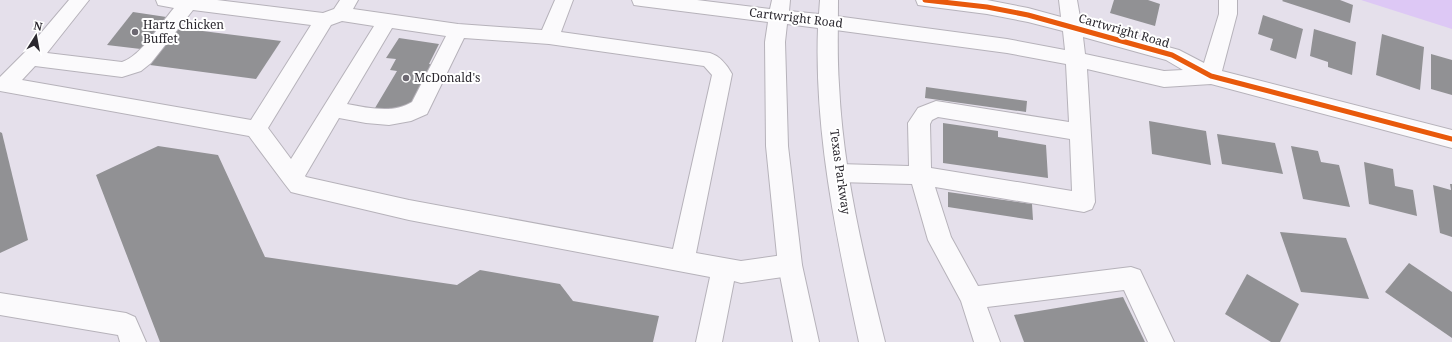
<svg xmlns="http://www.w3.org/2000/svg" width="1452" height="342" font-family="'Noto Serif',serif">
<style>
.green{fill:#ddc8f5}
.building{fill:#919194}
.lines{fill:none;stroke-linecap:round;stroke-linejoin:round}
.minor-casing{stroke:#b6b2ba;stroke-width:2}
.major-casing{stroke:#b6b2ba;stroke-width:2}
.minor{fill:#fbfafc;fill-rule:evenodd}
.major{fill:#fbfafc;fill-rule:evenodd}
.cycleway-casing{stroke:#fff;stroke-width:8}
.cycleway{stroke:#e8590c;stroke-width:5}
.poi-dot{fill:#6c6871;stroke:#fff;stroke-width:1.5}
.labels{text-anchor:middle;stroke-width:4;stroke-linejoin:round;paint-order:stroke}
.street-label{font-size:12px;fill:#2b282f;stroke:#fff}
.poi-label{font-size:12px;fill:#2b282f;stroke:#fff;text-anchor:start}
</style>
<rect width="100%" height="100%" fill="#e5e0eb"/>
<polygon class="green" points="1361,0 1452,0 1452,29"/>
<g class="building">
<polygon points="1114,0 1148,0 1160,4 1155,26 1110,13"/>
<polygon points="1283,0 1340,0 1353,5 1350,23 1282,1"/>
<polygon points="133,12 173,18 149,50 107,45"/>
<polygon points="1263,15 1303,29 1296,59 1270,50 1273,39 1258,34"/>
<polygon points="179,28 281,41 256,79 150,65"/>
<polygon points="1314,29 1356,42 1352,75 1328,67 1328,62 1310,56"/>
<polygon points="1382,34 1424,47 1420,90 1376,75"/>
<polygon points="399,38 439,44 429,64 434,65 413,112 375,108 397,71 390,70 396,59 386,58"/>
<polygon points="1431,54 1452,60 1452,95 1431,89"/>
<polygon points="926,87 1027,101 1026,112 925,98"/>
<polygon points="1149,121 1206,131 1211,165 1152,154"/>
<polygon points="943,123 998,131 998,137 1046,145 1048,178 943,163"/>
<polygon points="0,132 2,133 28,240 0,253"/>
<polygon points="1217,134 1275,143 1283,174 1222,164"/>
<polygon points="158,146 218,155 265,257 457,285 480,270 560,284 573,301 659,316 653,342 160,342 96,175"/>
<polygon points="1291,146 1318,151 1321,162 1339,165 1350,207 1303,199"/>
<polygon points="1364,162 1393,169 1395,186 1413,190 1417,216 1369,204"/>
<polygon points="1450,184 1452,184 1452,237 1440,233 1433,185 1451,190"/>
<polygon points="948,192 1032,204 1033,220 948,207"/>
<polygon points="1280,232 1346,238 1369,299 1301,292"/>
<polygon points="1409,263 1452,292 1452,338 1385,292"/>
<polygon points="1247,274 1299,304 1280,342 1271,342 1225,314"/>
<polygon points="1123,297 1145,342 1024,342 1014,315"/>
</g>
<g class="lines">
<defs>
<g id="minor">
<path d="M69,0H89L47,53L122,62C141,56 161,23 174,8L158,5L156,0H217L323,13L334,9L340,0H358L353,9L458,24L542,30L555,0H573L561,32L710,53C720,56 727,65 732,74L696,253L741,261L790,254L798,258L802,265L798,272L790,276L741,283L734,281L722,342H696L710,277L409,220L299,194L291,192L284,183L249,136L0,91V77L24,53ZM193,10L311,25L251,120L22,80L35,66L122,77L141,71L151,63ZM342,21L374,26L291,159L268,128L331,25ZM392,28L446,36L412,102C393,114 369,108 347,104ZM464,38L549,44L704,66L712,75L673,249L409,200L306,177L305,176L339,118L366,123L389,125L411,121L427,114Z"/>
<path d="M916,0H987L1028,8L1061,17L1059,0H1077L1081,23L1179,50L1204,63L1219,14V0H1237V14L1222,71L1452,130V148L1211,84L1164,87L1087,69L1095,202L1092,209L1084,212L935,187L951,237L978,286L1131,267L1140,270L1174,342H1148L1124,290L987,307L1000,342H974L961,301L928,240L912,184L838,182L830,179L827,173L830,167L838,164L909,166L908,123L918,108L936,101L1069,122L1066,64L1007,53L828,29L821,27L818,22L821,17L828,15L1007,39L1065,50L1063,31L1028,22L987,14L925,6L918,5ZM1083,37L1166,60L1183,70L1164,71L1085,54ZM938,117L1070,139L1072,191L931,168L930,124L932,120Z"/>
<polygon points="0,293 126,313 135,317 146,342 120,342 118,335 0,315"/>
</g>
<path id="major" d="M632,0H697L770,9L772,0H790L789,11L819,14L820,0H838C838,28 837,57 839,85C843,172 864,258 885,342H859C837,239 814,134 818,28L787,24L785,42L788,146L802,265L819,342H793L778,265L766,146L765,42L768,22L641,6L634,5Z"/>
</defs>
<use href="#minor" class="minor-casing"/>
<use href="#major" class="major-casing"/>
<use href="#minor" class="minor"/>
<use href="#major" class="major"/>
<defs>
<polyline id="cycleway" points="925,0 987,7 1028,15 1172,55 1211,76 1452,139"/>
</defs>
<use href="#cycleway" class="cycleway-casing"/>
<use href="#cycleway" class="cycleway"/>
</g>
<g class="poi-dot">
<circle cx="135" cy="32" r="4"/>
<circle cx="406" cy="78" r="4"/>
</g>
<g class="labels">
<g class="street-label">
<text transform="translate(796 18) rotate(7)" y="4">Cartwright Road</text>
<text transform="translate(1124 31) rotate(16)" y="4">Cartwright Road</text>
<text transform="translate(840 172) rotate(82)" y="4">Texas Parkway</text>
</g>
<g class="poi-label">
<text x="143" y="29">Hartz Chicken<tspan x="143" dy="14">Buffet</tspan></text>
<text x="414" y="82">McDonald's</text>
</g>
</g>
<g transform="translate(36 36) rotate(11)" stroke="#ffffff" stroke-width="3" paint-order="stroke">
<path d="M0-3L7 15L0 10L-7 15Z" fill="#2b282f"/>
<text y="-6" font-size="11" font-weight="bold" text-anchor="middle" fill="#2b282f">N</text>
</g>
</svg>
